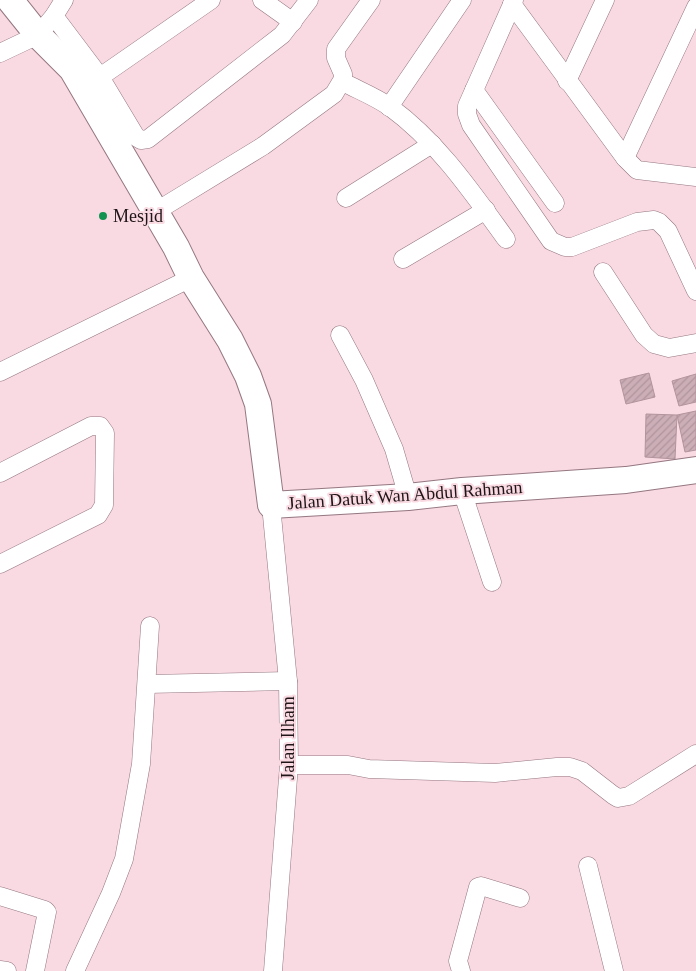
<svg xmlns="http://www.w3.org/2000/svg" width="696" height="971" font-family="Georgia,serif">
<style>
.building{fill:url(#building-hatch);stroke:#b2949d}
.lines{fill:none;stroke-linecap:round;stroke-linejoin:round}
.street-casing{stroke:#947780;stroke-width:19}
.secondary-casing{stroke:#947780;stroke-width:28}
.street{stroke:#fff;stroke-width:18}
.secondary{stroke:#fff;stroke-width:26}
.poi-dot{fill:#129250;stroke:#f9d9e2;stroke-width:2}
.labels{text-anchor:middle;stroke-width:4;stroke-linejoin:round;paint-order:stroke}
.poi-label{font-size:18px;fill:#1f1518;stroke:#f9d9e2;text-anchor:start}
.street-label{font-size:18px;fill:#1f1518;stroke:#f9d9e2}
</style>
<defs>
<pattern id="building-hatch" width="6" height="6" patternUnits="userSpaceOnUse" patternTransform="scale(1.25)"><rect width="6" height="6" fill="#ccaeb7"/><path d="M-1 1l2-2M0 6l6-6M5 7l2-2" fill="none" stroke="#af959d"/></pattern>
</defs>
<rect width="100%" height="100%" fill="#f9d9e2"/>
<g class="building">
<polygon points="649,373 655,397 626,404 620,380"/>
<polygon points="696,374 696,402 679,406 672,381"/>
<polygon points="696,411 696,450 685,452 677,415"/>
<polygon points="646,414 677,415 675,459 645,457"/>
</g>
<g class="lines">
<defs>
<g id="street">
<polyline points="262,0 293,22"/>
<polyline points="514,0 467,106 467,114 471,125 551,241 565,247 572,247 637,222 654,220 659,222 668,231 696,291"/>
<polyline points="512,4 625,158 637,170 696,177"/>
<polyline points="54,16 100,77 136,137 141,140 148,139 282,35 309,0"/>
<polyline points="0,53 38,35 54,16 64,0"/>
<polyline points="100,77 211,0"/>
<polyline points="567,81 605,0"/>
<path d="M343,82C358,90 376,97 390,107C438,142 472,192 506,239"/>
<polyline points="474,90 555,203"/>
<polyline points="389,107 462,0"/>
<polyline points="625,158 696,7"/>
<polyline points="346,198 432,144"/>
<polyline points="155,212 263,146 334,94 343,79 343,74 336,58 336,49 371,0"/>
<polyline points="403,259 486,210"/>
<polyline points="603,272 644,335 654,344 669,348 696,343"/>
<polyline points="340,335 364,380 394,449 408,497"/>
<polyline points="0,372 191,278"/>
<polyline points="0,473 91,426 100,426 105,433 104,505 98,515 0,564"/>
<polyline points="462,491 492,582"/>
<polyline points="271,505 288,681 289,765 273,971"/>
<polyline points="147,684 288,681"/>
<polyline points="289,765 348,765 369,769 495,773 557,767 570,767 582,771 613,795 618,798 629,796 696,754"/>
<polyline points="588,866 614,971"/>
<polyline points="0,896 45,910 47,912 35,971"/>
<polyline points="0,970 7,971"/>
<polyline points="75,971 111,893 124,859 141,764 150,626"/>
<polyline points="461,971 458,961 478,887 481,886 520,898"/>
</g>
<polyline id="secondary" points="10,0 38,35 72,69 176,247 191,278 230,340 248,376 258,404 271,505 408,497 462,491 626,480 696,470"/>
</defs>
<use href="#street" class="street-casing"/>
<use href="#secondary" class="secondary-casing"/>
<use href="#street" class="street"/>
<use href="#secondary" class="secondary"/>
</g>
<circle class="poi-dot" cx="103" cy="216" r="5"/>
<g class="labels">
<g class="poi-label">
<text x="113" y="222">Mesjid</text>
</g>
<g class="street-label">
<text transform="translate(405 495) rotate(-4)" y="6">Jalan Datuk Wan Abdul Rahman</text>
<text transform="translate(288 738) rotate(-90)" y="6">Jalan Ilham</text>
</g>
</g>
</svg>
